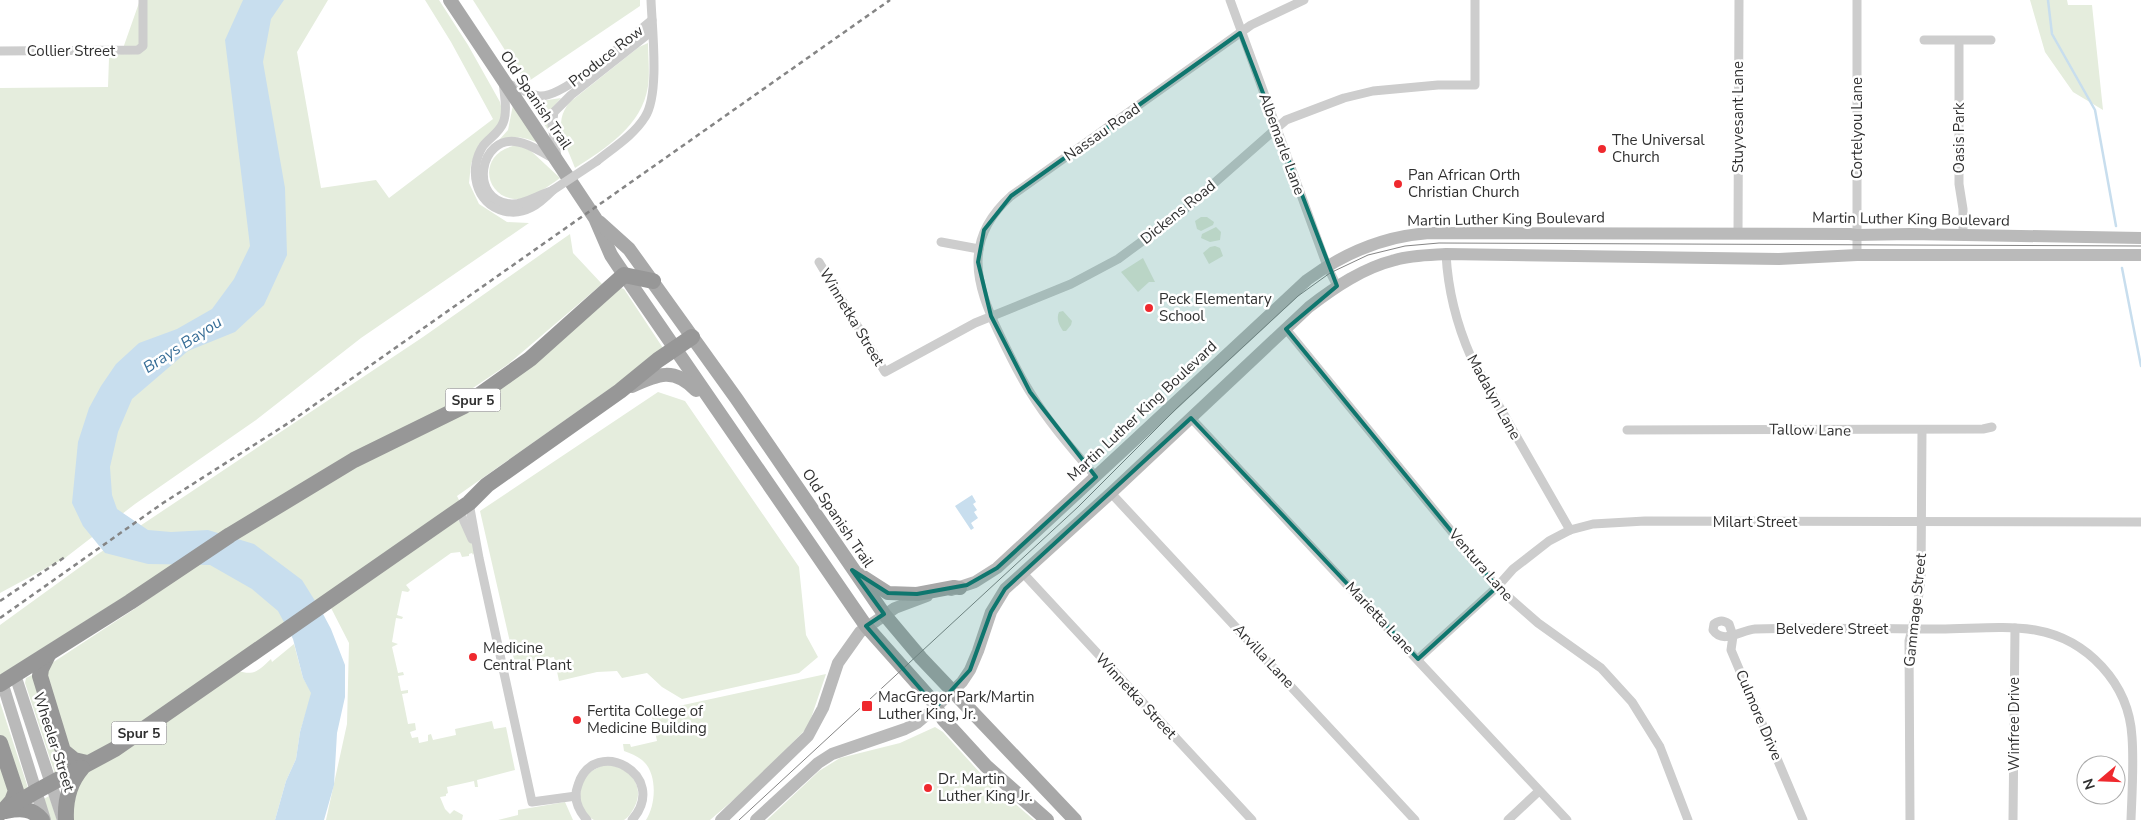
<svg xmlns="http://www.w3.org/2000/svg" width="2141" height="820" font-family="'Nunito Sans',sans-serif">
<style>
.green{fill:#e5eddd}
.water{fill:#c8deee}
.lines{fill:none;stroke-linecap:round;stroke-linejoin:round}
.stream{stroke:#c8deee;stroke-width:2.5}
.street{stroke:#cdcdcd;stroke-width:9}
.secondary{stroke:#bababa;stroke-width:12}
.primary{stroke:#a8a8a8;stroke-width:14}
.highway{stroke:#979797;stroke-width:16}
.tram{stroke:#858585;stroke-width:1}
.rail{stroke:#858585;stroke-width:2.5;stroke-dasharray:5 4;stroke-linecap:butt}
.street-bridge{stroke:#cdcdcd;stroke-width:9}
.marked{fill:#0f766e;fill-opacity:0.2;stroke:#0f766e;stroke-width:4;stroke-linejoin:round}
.poi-dot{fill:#ef292e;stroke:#fff;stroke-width:2}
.labels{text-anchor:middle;stroke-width:5;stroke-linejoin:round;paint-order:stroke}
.shield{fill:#fff;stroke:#6e6e6e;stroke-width:1}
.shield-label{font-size:14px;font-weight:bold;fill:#303030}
.street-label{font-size:15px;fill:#303030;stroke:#fff}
.poi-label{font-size:15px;fill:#303030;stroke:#fff;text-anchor:start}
.water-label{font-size:16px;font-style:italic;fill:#386e97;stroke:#fff}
</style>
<rect width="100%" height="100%" fill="#fff"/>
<g class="green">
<polygon points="140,0 328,0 297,52 321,188 376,180 389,198 493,119 451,42 425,0 439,0 468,45 500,102 503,115 494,133 479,144 471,164 469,183 479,204 507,222 529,223 361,338 256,420 135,504 65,558 0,593 0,88 108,87 109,58 121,54"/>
<polygon points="473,0 640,0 640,6 526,83"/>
<polygon points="2030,0 2067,0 2068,5 2092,5 2103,110 2073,92 2045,52"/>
<path d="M648,43C648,57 650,73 648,86C642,126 606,148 575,168C567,145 551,124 570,102L639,47Z"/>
<polygon points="526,96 541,101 561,98 553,107 550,129 548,130"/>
<path d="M513,105L536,140V142C522,136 513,136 499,140L508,130Z"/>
<path d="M518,145L531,151L560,178C549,186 532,198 519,199C485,201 474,152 518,145Z"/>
<polygon points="1201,217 1207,217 1214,222 1213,225 1201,231 1197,229 1195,221"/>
<polygon points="1216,227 1221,232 1220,240 1210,242 1201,238 1202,234"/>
<polygon points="570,234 573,253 602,284 507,365 427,419 168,569 0,675 0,625 98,554 423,337"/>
<polygon points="1215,246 1220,248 1223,256 1209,264 1203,253 1210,247"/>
<polygon points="1143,258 1155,282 1149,282 1138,292 1121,272"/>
<polygon points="621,288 624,289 663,348 662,352 457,496 460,502 151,719 88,757 72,756 44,672 52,663 136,608 225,545 360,464 449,419"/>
<path d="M1063,311L1072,321L1071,325L1066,331H1063C1059,325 1056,319 1059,312Z"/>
<polygon points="658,392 685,401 799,567 806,635 818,657 799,673 682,699 662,687 647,673 622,678 617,671 597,672 559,681 554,657 515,664 480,511"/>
<polygon points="458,520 464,525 475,551 473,555 472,553 469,554 469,556 462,557 460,552 451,553 406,585 410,590 408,592 402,591 397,615 403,617 402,619 396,618 392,642 398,644 392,647 398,673 403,672 404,675 398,676 401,691 408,690 408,693 402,694 408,724 415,723 416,730 410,732 412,738 418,737 419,743 428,741 428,735 431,734 433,740 456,735 455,729 492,721 494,729 506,727 515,770 477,780 478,787 475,787 474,781 447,787 448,793 446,794 446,796 440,797 445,809 450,814 454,810 463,815 462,820 326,820 347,724 349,643 330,606"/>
<path d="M294,644L303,678L312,693L300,732L296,759L286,781L275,820H71L70,809L83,775L238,671C255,676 259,670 271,659L272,662Z"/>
<polygon points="36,673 75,766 55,774 25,683 26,678"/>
<path d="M826,674L808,727L753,783L710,820H646C656,805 658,773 642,760C637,756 630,753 624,751L623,744H630L631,747L657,741L651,712Z"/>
<polygon points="0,702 29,791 18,797 0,737"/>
<polygon points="935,727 943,732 982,775 1034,820 767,820 819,771 840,758 900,743"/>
<polygon points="0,764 10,794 0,806"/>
<path d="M603,765C627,764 647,785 634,808C631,813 629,817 624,820H594C578,811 576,790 587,775C590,771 598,768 603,765Z"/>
<polygon points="49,796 57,820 49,820 42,800"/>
<polygon points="565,802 573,820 498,820 518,815 518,810"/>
</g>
<g class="water">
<polygon points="243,0 284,0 271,19 263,62 285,188 287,255 264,305 235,332 188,351 132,399 118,432 110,467 112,495 117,509 148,530 171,532 208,530 254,544 302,580 322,612 331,629 345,665 345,697 337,733 334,785 324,820 275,820 286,781 296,759 300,732 311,693 303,678 293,639 278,611 252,589 210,565 148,564 105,553 83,526 72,503 78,442 89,408 101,386 116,364 139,343 177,329 212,309 234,279 250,246 225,40"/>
<polygon points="972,495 976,502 973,504 977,510 974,512 978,518 971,523 974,528 971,530 955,506"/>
</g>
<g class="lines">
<g class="stream">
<polyline points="2048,0 2052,34 2095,110 2116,226"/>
<polyline points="2122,268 2141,366"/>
</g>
<g class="street">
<polyline points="1230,0 1327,266 1337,286"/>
<polyline points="1924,40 1991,40"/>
<polyline points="1959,41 1959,184 1963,209 1963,236"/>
<polyline points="0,51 138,50 143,46 143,0"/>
<polyline points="557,157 552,125 554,112 571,95 652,31"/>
<path d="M597,161C613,148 634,135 645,117C660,94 652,29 651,0"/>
<path d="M553,190C539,204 525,216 504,211C475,204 468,169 483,146C489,138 499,133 503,123C508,111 504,94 503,81C514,86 527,94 539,96C563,99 631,37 652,20"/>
<path d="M551,191C538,195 524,205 511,204C468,201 479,134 518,142C531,144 542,153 553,158"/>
<polyline points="1738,234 1739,0"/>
<polyline points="941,242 979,249"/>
<path d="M1446,254C1448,291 1456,323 1471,357L1570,530"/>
<polyline points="1857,255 1857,0"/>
<polyline points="819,262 885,372 975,323 1071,284 1118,259 1178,215 1286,120 1344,98 1373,91 1438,85 1475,85 1475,0"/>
<polyline points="1286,329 1497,587 1538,623 1601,668 1632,702 1660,747 1688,820"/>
<polyline points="1191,418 1567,820"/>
<polyline points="1627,430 1983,429 1992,427"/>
<path d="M1096,477C1073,450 1049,423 1030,392C1018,373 1008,352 998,331C988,310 978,286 978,262C978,235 992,213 1011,196L1251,25L1304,0"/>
<polyline points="1111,493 1415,820"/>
<polyline points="469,503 479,558 532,802 576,796"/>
<polyline points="459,510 472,539"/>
<polyline points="1022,572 1252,820"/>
<polyline points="1418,659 1497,587 1513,569 1549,541 1570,530 1593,524 1645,521 2141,522"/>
<path d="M587,820C578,810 573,798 578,785C594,734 671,775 632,820"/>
<polyline points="1508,820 1539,791"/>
<path d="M1803,820L1731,650L1733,636L1729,624C1723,620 1720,620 1714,624L1713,630C1723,645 1741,630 1755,629C1817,627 1878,629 1940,629C1971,629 2005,625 2035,630C2087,639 2129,683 2132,737C2134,764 2132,792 2131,820"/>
<polyline points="1910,820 1909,641 1916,614 1921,579 1922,430"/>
<polyline points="2013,820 2015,628"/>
</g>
<g class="secondary">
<path d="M951,590L975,582L997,568L1307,280C1344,253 1383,236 1429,233L1850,234L1856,235L1910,234L2141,238"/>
<polyline points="15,675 63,820"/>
<polyline points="2,682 45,820"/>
<polyline points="721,820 808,736 823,708 838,663 860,632 895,608 927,596"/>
<path d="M756,820L818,763L832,754L905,729L917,723L936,707L962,682L970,670L978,651L991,612L1005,589L1111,493L1309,307C1335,287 1363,268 1395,260C1411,255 1429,255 1446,254L1779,259L1857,255H2141"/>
</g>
<g class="primary">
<polyline points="450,0 595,218 611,255 619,267 866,626 931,699 943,719 986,766 1047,820"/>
<polyline points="599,222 629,249 736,398 884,614 921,658 1075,820"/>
<path d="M632,386C658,374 674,367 696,390"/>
<polyline points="860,575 888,593 917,594 954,587 960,588"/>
</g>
<g class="highway">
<polyline points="48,655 41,669 40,676 63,751 74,760 87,763"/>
<polyline points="0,684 130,602 230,535 354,460 464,406 530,359 624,275 653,281"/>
<polyline points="0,743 16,791 12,801 5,809"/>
<path d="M6,811C21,808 32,808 42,820"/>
<polyline points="0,813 35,792 115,749 469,503 487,485 620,391 658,360 692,337"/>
<path d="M66,820C65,800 69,783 82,768"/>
</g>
<polyline class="tram" points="739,820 1078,507 1177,408 1298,296 1330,273 1368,255 1405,246 1439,243 2141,246"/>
<g class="rail">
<polyline points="0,601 65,557"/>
<polyline points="0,618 163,503 290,422 890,0"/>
</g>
<polyline class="street-bridge" points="553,190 597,161"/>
</g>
<path class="marked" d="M1240,33L1337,286L1286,329L1497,587L1418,659L1191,418L1005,589L991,612L970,670L936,707L866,626L884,614L852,570L888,593L917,594L967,585L997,568L1096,477L1030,392L991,316L978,262L984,230L1011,196Z"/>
<g class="poi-dot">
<circle cx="1602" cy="149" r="5"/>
<circle cx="1398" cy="184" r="5"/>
<circle cx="1149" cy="308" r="5"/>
<circle cx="473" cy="657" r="5"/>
<rect x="861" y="700" width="12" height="12" rx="2.5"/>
<circle cx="577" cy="720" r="5"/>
<circle cx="928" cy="788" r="5"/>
</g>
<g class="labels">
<g class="shield">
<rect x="445.5" y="388.5" width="55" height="23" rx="4"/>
<rect x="111.5" y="721.5" width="55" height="23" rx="4"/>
</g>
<g class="shield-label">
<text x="473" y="405">Spur 5</text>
<text x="139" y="738">Spur 5</text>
</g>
<g class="street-label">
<text x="71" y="56">Collier Street</text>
<text transform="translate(606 56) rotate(-38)" y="5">Produce Row</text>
<text transform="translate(536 100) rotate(56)" y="5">Old Spanish Trail</text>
<text transform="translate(1738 117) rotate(-90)" y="5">Stuyvesant Lane</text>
<text transform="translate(1857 128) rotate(-90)" y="5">Cortelyou Lane</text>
<text transform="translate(1102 132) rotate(-35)" y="5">Nassau Road</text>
<text transform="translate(1959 138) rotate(-90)" y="5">Oasis Park</text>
<text transform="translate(1282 144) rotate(70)" y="5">Albemarle Lane</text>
<text transform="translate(1178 212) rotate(-39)" y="5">Dickens Road</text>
<text transform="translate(1506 219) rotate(-1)" y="5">Martin Luther King Boulevard</text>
<text transform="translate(1911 219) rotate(1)" y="5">Martin Luther King Boulevard</text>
<text transform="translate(852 317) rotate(59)" y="5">Winnetka Street</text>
<text transform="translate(1494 397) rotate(61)" y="5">Madalyn Lane</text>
<text transform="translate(1142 411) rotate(-43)" y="5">Martin Luther King Boulevard</text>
<text transform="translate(1810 430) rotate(1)" y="5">Tallow Lane</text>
<text transform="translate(838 518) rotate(56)" y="5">Old Spanish Trail</text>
<text x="1755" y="527">Milart Street</text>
<text transform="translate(1481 565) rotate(49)" y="5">Ventura Lane</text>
<text transform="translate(1915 610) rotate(-84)" y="5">Gammage Street</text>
<text transform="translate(1380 618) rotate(47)" y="5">Marietta Lane</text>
<text x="1832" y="634">Belvedere Street</text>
<text transform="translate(1264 656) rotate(47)" y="5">Arvilla Lane</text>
<text transform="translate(1136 696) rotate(47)" y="5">Winnetka Street</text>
<text transform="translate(1759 715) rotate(67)" y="5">Culmore Drive</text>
<text transform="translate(2014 724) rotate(-90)" y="5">Winfree Drive</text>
<text transform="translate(54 742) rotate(72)" y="5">Wheeler Street</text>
</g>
<g class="poi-label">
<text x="1612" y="145">The Universal<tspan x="1612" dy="17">Church</tspan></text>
<text x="1408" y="180">Pan African Orth<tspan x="1408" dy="17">Christian Church</tspan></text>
<text x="1159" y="304">Peck Elementary<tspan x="1159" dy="17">School</tspan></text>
<text x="483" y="653">Medicine<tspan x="483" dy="17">Central Plant</tspan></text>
<text x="878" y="702">MacGregor Park/Martin<tspan x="878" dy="17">Luther King, Jr.</tspan></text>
<text x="587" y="716">Fertita College of<tspan x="587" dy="17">Medicine Building</tspan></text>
<text x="938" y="784">Dr. Martin<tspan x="938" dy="17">Luther King Jr.</tspan></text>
</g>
<g class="water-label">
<text transform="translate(182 344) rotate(-33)" y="6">Brays Bayou</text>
</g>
</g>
<g transform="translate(2101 780) rotate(251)"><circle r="24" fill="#ffffff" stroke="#acacac"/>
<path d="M0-4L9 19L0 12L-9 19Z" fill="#ef292e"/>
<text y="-8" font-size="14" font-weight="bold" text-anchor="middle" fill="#303030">N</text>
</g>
</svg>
